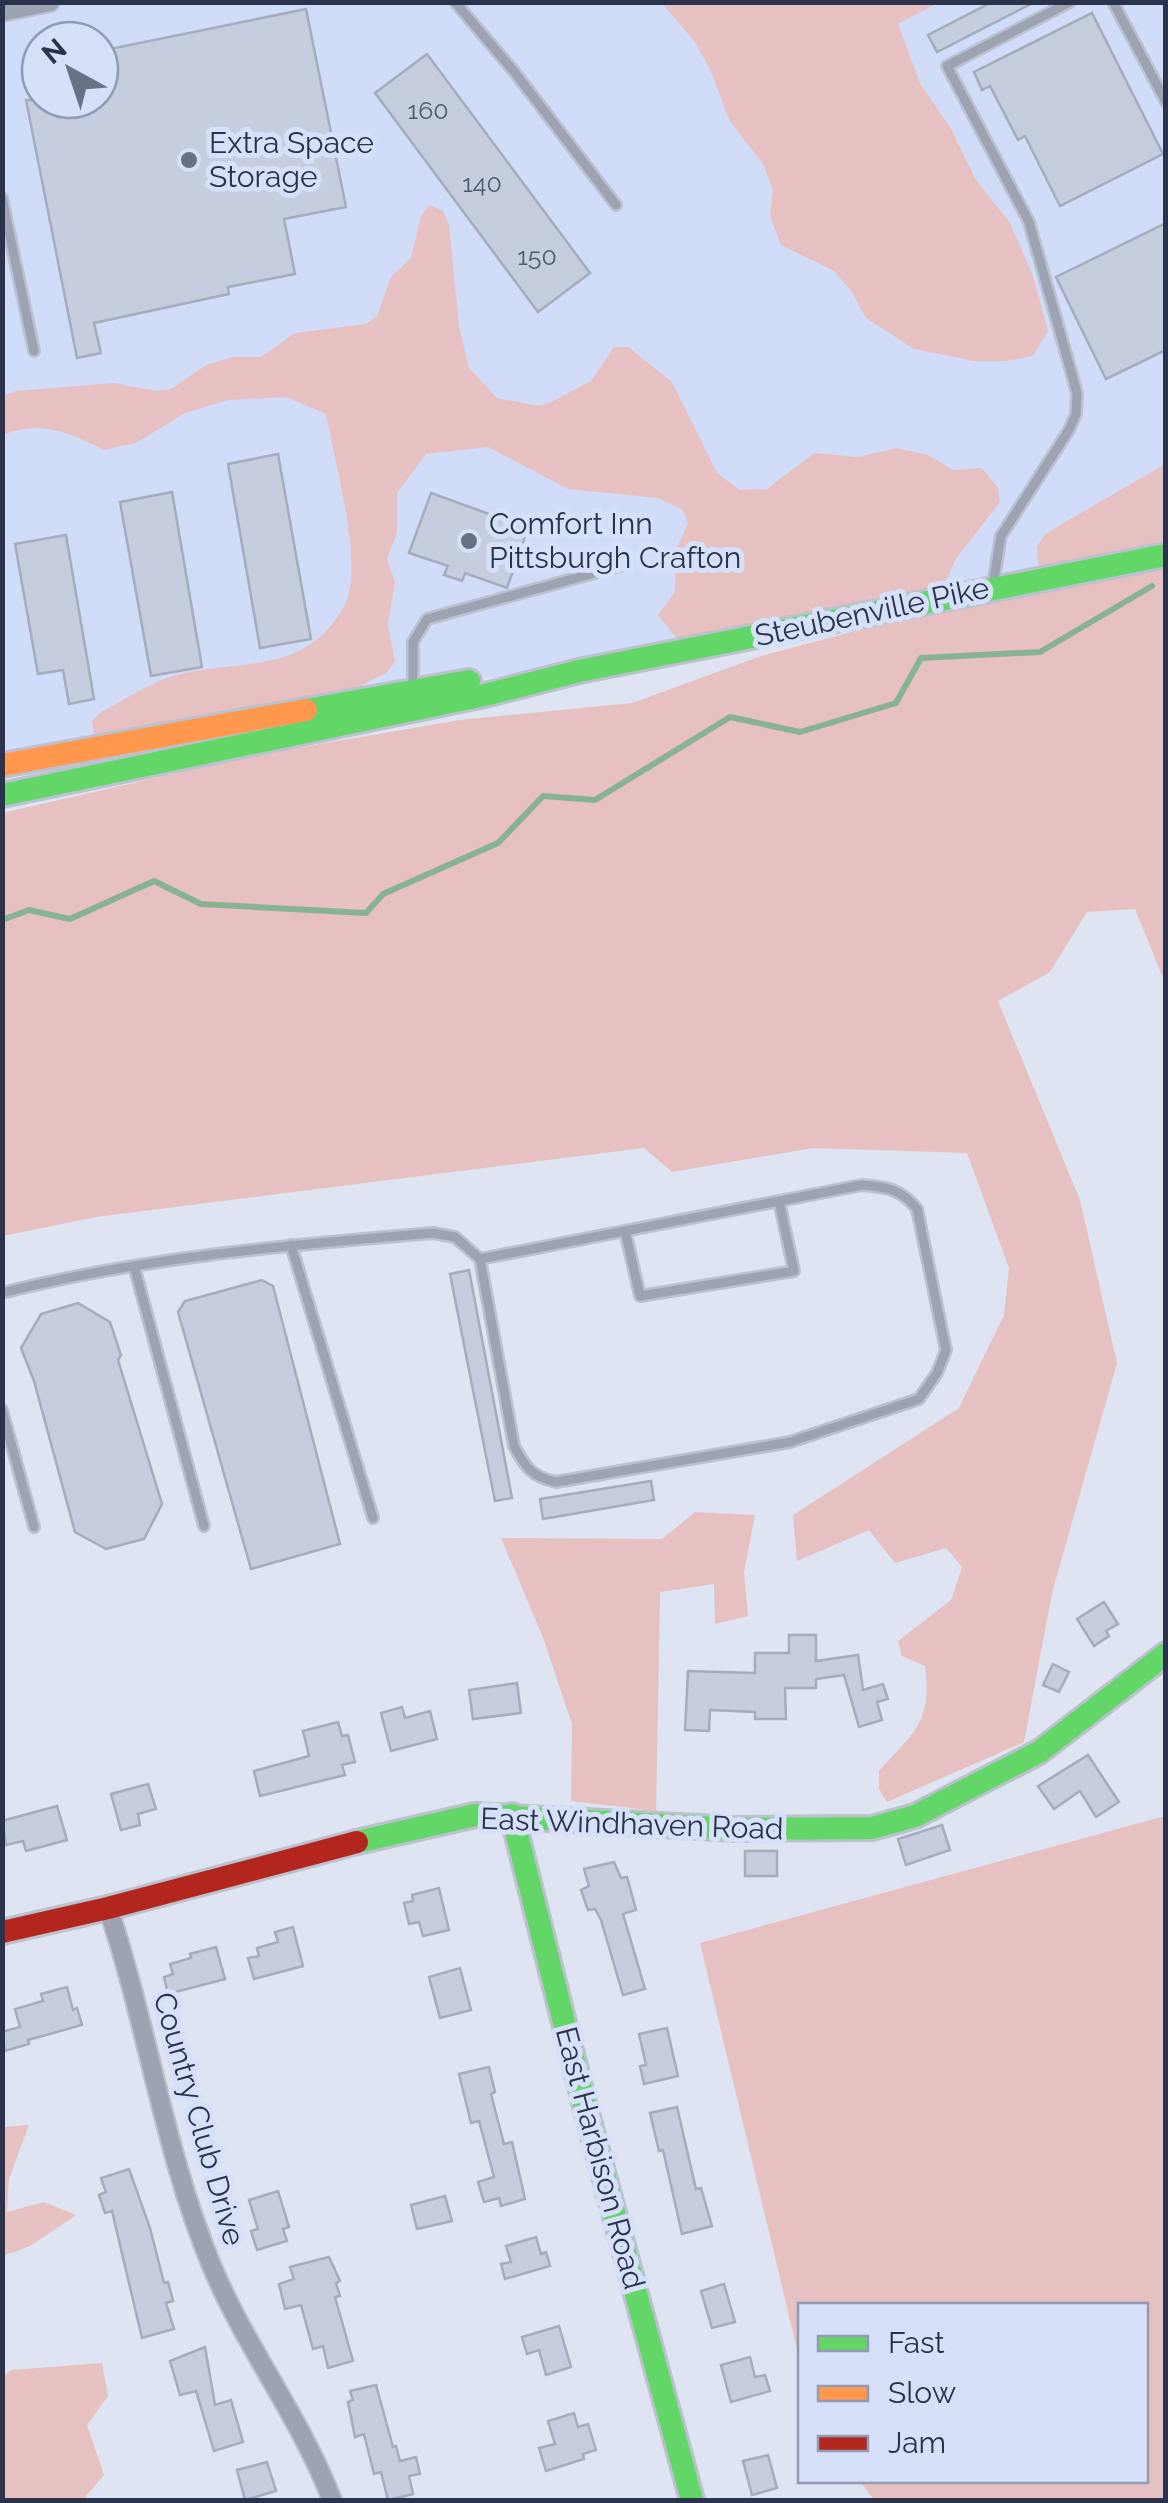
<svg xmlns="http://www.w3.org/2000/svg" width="1168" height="2503" font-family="Raleway,sans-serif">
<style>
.built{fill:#d0dcf8;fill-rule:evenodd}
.green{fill:#e7c1c1}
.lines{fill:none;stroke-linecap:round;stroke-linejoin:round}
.stream{stroke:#87b293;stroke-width:6}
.building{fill:#c5cddf;stroke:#a5acbc;stroke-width:2.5}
.lane-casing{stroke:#bcc1ce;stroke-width:14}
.street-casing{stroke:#bcc1ce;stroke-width:22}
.fast-casing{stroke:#bcc1ce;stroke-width:28}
.slow-casing{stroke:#bcc1ce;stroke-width:28}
.jam-casing{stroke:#bcc1ce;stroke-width:28}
.lane{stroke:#9da3b3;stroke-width:9}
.street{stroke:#9da3b3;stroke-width:18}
.fast{stroke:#63d668;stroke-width:22}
.slow{stroke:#ff974d;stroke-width:22}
.jam{stroke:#b3261e;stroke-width:22}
.poi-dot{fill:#697185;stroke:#d6e0f9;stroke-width:4}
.labels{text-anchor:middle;stroke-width:10;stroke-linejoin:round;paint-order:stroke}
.number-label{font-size:25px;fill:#525a71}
.poi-label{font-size:30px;fill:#2a334b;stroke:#d6e0f9;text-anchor:start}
.street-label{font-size:30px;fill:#2a334b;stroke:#d6e0f9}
</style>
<rect width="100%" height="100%" fill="#dee4f1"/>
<path class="built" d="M3,3H1165V555L579,671L486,678L3,765ZM40,40H100V100H40Z"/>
<g class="green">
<polygon points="662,3 938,3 898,24 920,83 951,129 976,180 1010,223 1033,276 1048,331 1033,356 1006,361 974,361 914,349 866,318 852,292 834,271 781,245 770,216 773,190 763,164 730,121 709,67 695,42"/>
<path d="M430,205L443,211L449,225L459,326L469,368L497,398L539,406L553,401L591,381L614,347H628L672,382L717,473L740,490L767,489L814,453L857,457L897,448L928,455L953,470L982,468L998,488L1000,502L955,560L941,594L684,647L658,615L675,592L676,550L688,523L683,510L658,498L568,489L488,447L426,454L397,493V533L387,559L395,582L388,624L395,662L386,673L348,692L96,747L92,721L101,712C125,700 152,681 177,675C233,660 293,674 333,623C343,610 349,599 351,582C355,535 335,461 326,414L286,397L228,400L185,413L136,443L104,450C71,433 39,419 3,435L2,396L16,391L114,383L156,391L171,389L206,365L233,357H261L295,333L366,324L377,316L391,277L411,258L421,216Z"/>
<polygon points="1165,464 1165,551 1039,573 1037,547 1045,534"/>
<path d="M1165,569V983L1135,909L1087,912L1050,972L998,1001L1080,1200L1117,1363L1052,1593L1024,1742L887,1802L879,1789V1771C913,1733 933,1722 925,1666L902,1656L898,1641L951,1600L962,1567L946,1548L895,1563L869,1530L797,1561L793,1515L959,1408L1004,1315L1009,1268L967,1153L813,1148L672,1172L644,1148L96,1217L3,1236L2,813L255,755L460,720L632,703L761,656L900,619Z"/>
<polygon points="695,1512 755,1515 744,1572 748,1616 715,1624 714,1584 660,1592 656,1811 571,1801 572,1724 544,1640 501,1538 662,1539"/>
<polygon points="1165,1816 1165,2498 874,2500 860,2481 1146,2480 1146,2306 800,2306 800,2362 700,1943"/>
<polygon points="29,2125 9,2179 7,2212 44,2202 76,2215 30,2246 3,2256 3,2127"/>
<polygon points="102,2363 108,2396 87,2425 104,2475 86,2496 86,2500 3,2500 3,2376 11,2370"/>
</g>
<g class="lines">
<g class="stream">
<polyline points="1164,2 1166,5"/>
<polyline points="2,920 29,910 70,919 154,881 201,904 366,913 383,894 498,843 543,796 595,800 730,717 800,732 896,703 921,658 1040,652 1152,586"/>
</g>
</g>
<g class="building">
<polygon points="992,2 1035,2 937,52 928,35"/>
<polygon points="306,9 346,207 284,219 295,274 228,287 229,294 94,323 101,353 77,358 26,100 100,100 100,51"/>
<polygon points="1092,13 1163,154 1060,206 1025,136 1018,140 990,86 982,90 974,72"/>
<polygon points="427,54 590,273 538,312 375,93"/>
<polygon points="1166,223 1166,350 1106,379 1056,277"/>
<polygon points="278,454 311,639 260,648 228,464"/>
<polygon points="172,492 202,667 151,676 120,502"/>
<polygon points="431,493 528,528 507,588 465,573 462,581 444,575 448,566 409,553"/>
<polygon points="66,535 94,699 69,704 63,670 38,674 15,544"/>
<polygon points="469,1270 512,1498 495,1501 450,1274"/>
<polygon points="262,1280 273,1286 340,1544 251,1569 178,1312 185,1301"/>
<polygon points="78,1303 110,1322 121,1355 118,1360 162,1504 144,1539 106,1549 75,1532 34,1381 21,1348 41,1314"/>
<polygon points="651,1481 654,1500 543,1519 540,1499"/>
<polygon points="1104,1602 1118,1624 1106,1631 1109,1636 1094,1646 1077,1619"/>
<polygon points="789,1635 816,1635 816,1661 858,1655 863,1690 883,1684 888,1699 877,1702 882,1720 859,1727 844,1675 816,1679 816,1688 785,1688 786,1719 755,1719 755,1712 710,1710 709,1731 685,1730 688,1671 755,1673 755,1653 789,1653"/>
<polygon points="1053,1664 1069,1672 1059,1692 1043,1685"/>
<polygon points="517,1683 521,1713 473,1719 469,1690"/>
<polygon points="402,1707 405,1718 430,1711 437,1739 391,1751 381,1713"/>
<polygon points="338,1722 342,1736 348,1735 355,1762 342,1765 345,1775 260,1796 254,1771 309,1756 303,1731"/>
<polygon points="1088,1755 1119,1802 1096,1817 1080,1791 1054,1809 1038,1786"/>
<polygon points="148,1784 156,1809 138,1814 140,1825 121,1830 111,1794"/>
<polygon points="57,1806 67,1840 26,1851 23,1841 6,1845 2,1821"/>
<polygon points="942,1825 950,1850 906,1865 898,1839"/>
<rect x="745" y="1851" width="32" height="25"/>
<polygon points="614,1862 621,1878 627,1877 636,1910 623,1914 645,1989 623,1995 601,1920 595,1909 588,1910 581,1890 589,1886 584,1869"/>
<polygon points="439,1888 449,1930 423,1936 419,1922 409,1924 404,1903 413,1901 412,1895"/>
<polygon points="293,1927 303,1966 254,1979 248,1958 259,1956 257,1948 278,1942 275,1932"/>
<polygon points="216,1947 225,1979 168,1994 164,1977 173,1974 170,1964 191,1958 190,1954"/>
<polygon points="460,1968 471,2010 440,2018 429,1977"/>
<polygon points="67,1987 73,2010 77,2008 82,2025 28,2040 29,2044 5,2051 2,2032 20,2027 15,2009 43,2001 41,1994"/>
<polygon points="667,2028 678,2076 644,2084 640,2066 646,2065 639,2034"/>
<polygon points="489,2067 495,2092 491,2094 504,2144 512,2142 525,2199 501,2206 499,2198 484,2202 478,2182 494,2177 479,2121 471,2123 459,2074"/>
<polygon points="677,2107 696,2189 701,2188 712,2226 682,2234 663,2150 659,2151 650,2113"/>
<polygon points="129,2169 150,2228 164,2283 168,2282 173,2301 166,2303 174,2329 142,2338 112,2211 105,2213 99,2195 106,2192 101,2178"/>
<polygon points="278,2191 289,2227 283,2229 287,2241 257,2250 251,2231 258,2229 249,2200"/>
<polygon points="445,2196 452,2221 417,2229 411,2205"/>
<polygon points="536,2237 541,2254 546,2252 550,2266 505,2279 501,2264 511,2262 506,2246"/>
<polygon points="329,2257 340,2281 336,2283 340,2296 335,2297 353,2361 328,2368 323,2346 313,2349 301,2305 285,2309 279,2284 294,2279 290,2267"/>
<polygon points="724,2284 735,2322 712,2328 701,2291"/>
<polygon points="559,2326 571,2367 546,2375 539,2350 527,2354 522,2337"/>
<polygon points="205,2347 215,2405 231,2400 243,2442 214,2451 196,2391 180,2395 170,2361"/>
<polygon points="750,2357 755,2377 765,2375 770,2391 731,2402 721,2365"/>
<polygon points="376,2385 393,2447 396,2446 400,2461 416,2457 420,2474 409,2476 413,2494 388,2500 381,2472 374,2474 364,2434 355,2437 348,2402 353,2400 350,2391"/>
<polygon points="574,2413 578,2427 588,2424 596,2450 583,2454 584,2459 546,2471 539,2448 555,2444 548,2421"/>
<polygon points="768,2455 777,2488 752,2495 743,2461"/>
<polygon points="267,2462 276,2491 245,2500 237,2470"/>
</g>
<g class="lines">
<defs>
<g id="lane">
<polyline points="455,2 516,74 616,205"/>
<polyline points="1113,2 1166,102"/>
<polyline points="2,198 34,351"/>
<polyline points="993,584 1001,536 1069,430 1076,414 1077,393 1029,222 947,66 1070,2"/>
<polyline points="413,689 413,642 427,619 620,566"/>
<polyline points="625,1231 640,1296 794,1271 779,1201"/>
<polyline points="291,1245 373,1518"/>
<polyline points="134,1266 204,1526"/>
<path d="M2,1293C143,1257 289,1245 433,1233L455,1237L480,1259L514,1446C525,1467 532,1477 556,1482L790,1442L919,1399L937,1373L946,1350L917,1209C901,1189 887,1187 862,1185L480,1259"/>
<polyline points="2,1410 34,1527"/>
</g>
<g id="street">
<polyline points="2,12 50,2"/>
<path d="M108,1908C148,2026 164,2153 213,2269C247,2349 301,2419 332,2500"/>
</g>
<g id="fast">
<polyline points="306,710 469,681"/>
<polyline points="2,795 489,694 579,671 1166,555"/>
<polyline points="512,1815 585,2106 692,2500"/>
<polyline points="357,1842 475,1815 736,1829 872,1828 915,1816 1039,1752 1166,1654"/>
</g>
<polyline id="slow" points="2,765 306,710"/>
<polyline id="jam" points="2,1932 108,1908 357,1842"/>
</defs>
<use href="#lane" class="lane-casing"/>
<use href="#street" class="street-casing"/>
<use href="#fast" class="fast-casing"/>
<use href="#slow" class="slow-casing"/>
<use href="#jam" class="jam-casing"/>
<use href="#lane" class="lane"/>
<use href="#street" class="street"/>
<use href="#fast" class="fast"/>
<use href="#slow" class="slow"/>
<use href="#jam" class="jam"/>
</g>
<g class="poi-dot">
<circle cx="189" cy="160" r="10"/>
<circle cx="469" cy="541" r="10"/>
</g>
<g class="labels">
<g class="number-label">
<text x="428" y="119">160</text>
<text x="482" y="192">140</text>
<text x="537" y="265">150</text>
</g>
<g class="poi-label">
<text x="209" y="153">Extra Space<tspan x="209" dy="34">Storage</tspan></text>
<text x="489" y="534">Comfort Inn<tspan x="489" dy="34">Pittsburgh Crafton</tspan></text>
</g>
<g class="street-label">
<text transform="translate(872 612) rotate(-12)" y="10">Steubenville Pike</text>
<text transform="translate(632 1824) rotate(2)" y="10">East Windhaven Road</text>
<text transform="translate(199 2119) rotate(74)" y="10">Country Club Drive</text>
<text transform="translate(600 2158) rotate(75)" y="10">East Harbison Road</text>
</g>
</g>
<rect width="1168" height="2503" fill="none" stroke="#2a334b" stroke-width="10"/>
<rect x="798" y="2303" width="350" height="180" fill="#d6e0f9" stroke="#919bb3" stroke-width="2.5"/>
<rect x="818" y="2336" width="50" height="15" fill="#63d668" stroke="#919bb3" stroke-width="2.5"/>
<text x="888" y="2353" font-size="30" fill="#2a334b">Fast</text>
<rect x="818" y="2386" width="50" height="15" fill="#ff974d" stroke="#919bb3" stroke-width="2.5"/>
<text x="888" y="2403" font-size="30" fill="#2a334b">Slow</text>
<rect x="818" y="2436" width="50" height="15" fill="#b3261e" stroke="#919bb3" stroke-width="2.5"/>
<text x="888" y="2453" font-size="30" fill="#2a334b">Jam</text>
<g transform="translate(70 70) rotate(320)"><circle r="48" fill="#d6e0f9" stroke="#919bb3" stroke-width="2.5"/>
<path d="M0-8L18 38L0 25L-18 38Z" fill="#697185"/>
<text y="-15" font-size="28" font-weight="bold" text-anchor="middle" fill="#2a334b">N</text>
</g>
</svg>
